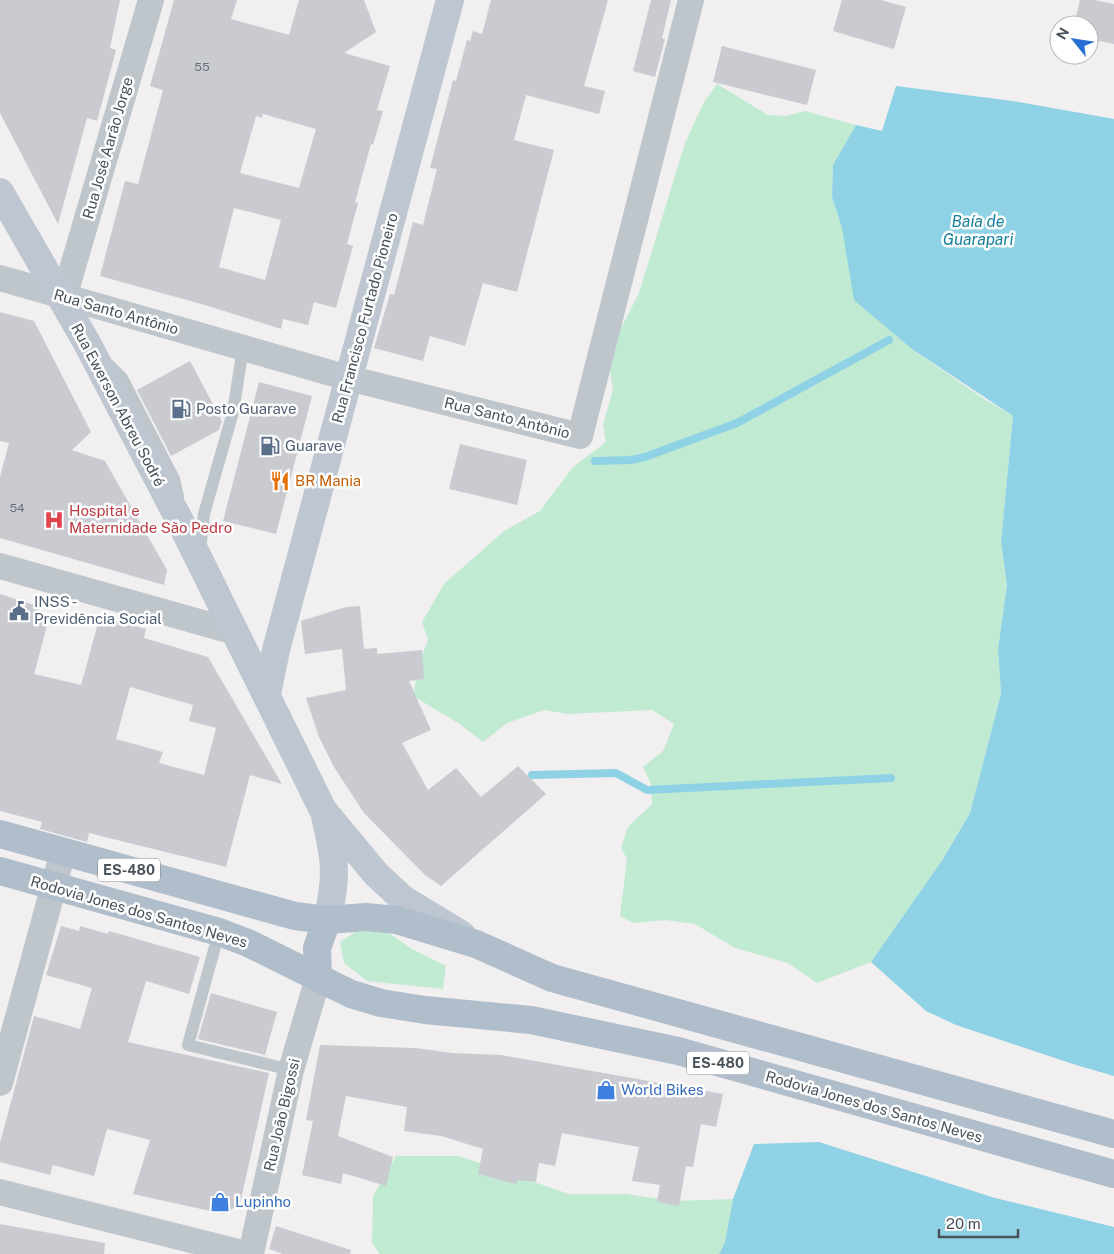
<svg xmlns="http://www.w3.org/2000/svg" width="1114" height="1254" font-family="'Public Sans',sans-serif">
<style>
.green{fill:#c0ebd2}
.water{fill:#90d2e5}
.lines{fill:none;stroke-linecap:round;stroke-linejoin:round}
.stream{stroke:#90d2e5;stroke-width:8}
.building{fill:#c9cbd1;fill-rule:evenodd}
.lane{stroke:#bec6cc;stroke-width:12}
.street{stroke:#bec6cc;stroke-width:26}
.secondary{stroke:#bec7d1;stroke-width:28}
.primary{stroke:#b0bdcb;stroke-width:28}
.labels{text-anchor:middle;stroke-width:5;stroke-linejoin:round;paint-order:stroke}
.number-label{font-size:12px;fill:#687078}
.shield{fill:#fff;stroke:#7f858c;stroke-width:1}
.shield-label{font-size:14px;font-weight:bold;fill:#48515a}
.street-label{font-size:15px;fill:#48515a;stroke:#fff}
.service-label{font-size:15px;fill:#4e5e75;stroke:#fff;text-anchor:start}
.food-label{font-size:15px;fill:#c56008;stroke:#fff;text-anchor:start}
.health-label{font-size:15px;fill:#be3a42;stroke:#fff;text-anchor:start}
.shop-label{font-size:15px;fill:#366cbe;stroke:#fff;text-anchor:start}
.water-label{font-size:16px;font-style:italic;fill:#17809f;stroke:#fff}
</style>
<rect width="100%" height="100%" fill="#f1efef"/>
<g class="green">
<polygon points="717,84 768,115 786,116 805,111 856,125 833,165 832,197 842,228 912,349 981,397 1013,416 1001,542 1007,585 998,649 1001,694 970,813 943,859 871,962 817,983 788,963 735,948 695,924 665,920 633,923 620,916 627,859 621,848 628,827 652,804 651,784 643,767 663,751 674,724 652,710 568,714 544,710 507,723 483,742 458,723 413,696 419,664 428,640 422,622 444,584 504,531 540,511 573,467 606,442 603,425 613,390 610,370 617,336 639,293 685,143 704,102"/>
<polygon points="360,929 387,932 412,949 446,966 443,989 367,981 344,963 340,942"/>
<polygon points="396,1156 459,1156 569,1194 626,1194 673,1201 733,1199 725,1242 719,1254 380,1254 372,1243 373,1196"/>
</g>
<g class="water">
<polygon points="896,86 1013,101 1114,119 1114,1076 1076,1065 956,1025 926,1011 871,962 943,859 970,813 1001,694 998,649 1007,585 1001,542 1013,416 912,349 854,300 842,228 832,197 833,165 856,125 882,131"/>
<polygon points="819,1142 995,1198 1114,1227 1114,1254 719,1254 725,1242 733,1199 754,1144"/>
</g>
<g class="lines">
<g class="stream">
<polyline points="595,461 631,460 645,457 737,423 889,340"/>
<polyline points="532,775 616,773 647,790 891,778"/>
</g>
</g>
<g class="building">
<polygon points="0,0 120,0 110,48 116,50 97,121 87,118 58,224 0,113"/>
<path d="M174,0H237L231,19L289,35L299,0H364L376,32L344,53L390,66L377,110L383,111L373,145L371,144L355,202L358,203L347,244L353,246L336,308L314,302L308,325L283,319L281,329L205,305L100,276L125,181L138,184L163,90L150,86ZM263,114L316,129L299,188L240,173L256,116L262,118ZM234,208L281,220L265,280L219,267Z"/>
<polygon points="491,0 608,0 584,86 605,91 599,114 526,95 514,140 554,150 517,292 483,283 465,346 430,336 423,361 374,348 390,294 394,295 413,222 423,225 437,169 430,168 453,80 456,81 467,40 470,41 473,31 482,34"/>
<polygon points="651,0 671,0 662,38 665,39 655,77 633,71"/>
<polygon points="842,0 881,0 906,7 894,49 833,31"/>
<polygon points="1080,0 1095,0 1114,4 1114,44 1089,39 1089,25 1074,25"/>
<polygon points="722,46 816,70 807,105 713,82"/>
<polygon points="0,312 34,321 91,432 72,450 105,461 167,570 164,585 0,538 0,477 9,443 0,441"/>
<polygon points="190,361 222,421 219,430 171,456 137,390"/>
<polygon points="259,382 312,396 276,534 223,521"/>
<polygon points="460,444 527,460 517,505 449,489"/>
<path d="M0,594L40,607L38,612L50,615L34,674L81,685L100,616L146,629L144,638L208,657L282,784L250,775L226,867L89,833L87,842L40,829L42,822L0,811ZM130,687L193,705L189,721L216,728L204,775L159,763L163,752L116,739Z"/>
<polygon points="360,606 364,649 377,648 377,654 422,650 424,679 409,681 431,730 402,743 428,790 456,768 481,797 518,766 546,794 441,886 425,875 364,813 334,767 319,737 306,698 346,690 342,649 305,654 301,621 346,607"/>
<polygon points="61,926 79,931 80,926 108,934 109,931 200,957 189,994 146,981 128,1042 269,1073 240,1204 224,1214 133,1194 150,1140 107,1129 94,1176 53,1165 50,1175 0,1162 0,1143 34,1016 80,1029 92,988 46,975"/>
<polygon points="211,993 277,1012 265,1055 198,1039"/>
<polygon points="320,1045 416,1048 452,1053 501,1055 723,1094 716,1127 701,1124 693,1167 686,1166 679,1206 657,1202 660,1185 632,1181 639,1147 562,1133 555,1166 539,1163 536,1182 518,1180 516,1184 478,1174 483,1149 441,1136 404,1131 407,1107 346,1096 338,1136 393,1157 386,1186 343,1173 341,1184 302,1175 313,1121 306,1120"/>
<polygon points="0,1224 105,1243 104,1254 0,1254"/>
<polygon points="276,1226 351,1250 350,1254 283,1254 269,1249"/>
</g>
<g class="lines">
<g class="lane">
<polyline points="109,365 122,378 174,479 178,496"/>
<polyline points="200,551 204,514 233,412 243,348"/>
<polyline points="219,932 188,1045 291,1070"/>
</g>
<g class="street">
<polyline points="0,278 348,378 580,436 691,0"/>
<polyline points="64,297 151,0"/>
<polyline points="0,566 235,632"/>
<polyline points="0,1083 63,852"/>
<polyline points="0,1192 247,1254"/>
<polyline points="251,1254 291,1070 318,978"/>
</g>
<g class="secondary">
<polyline points="0,192 87,343 182,525 323,810 376,874 403,899 462,935"/>
<polyline points="267,694 276,650 450,0"/>
<path d="M325,816C335,860 338,876 327,920"/>
</g>
<g class="primary">
<polyline points="0,834 295,916 327,920 366,917 397,920 476,944 552,978 1114,1134"/>
<polyline points="0,871 219,932 248,943 351,994 381,1003 425,1010 531,1020 678,1051 1114,1174"/>
<polyline points="318,978 317,948 327,920"/>
</g>
</g>
<defs>
<symbol id="fuel-bare" viewBox="-9 -9 18 18"><path d="M-5.5-6h7V0h2V4h1.3V-2.5L3-4.5l.8-.8L6-3V5H2.5V1h-1V6h-7ZM-4.2-4.7v3.2H.2V-4.7Z" fill="#5c6f8a" stroke="#fff" stroke-width="2.5" paint-order="stroke"/></symbol>
<symbol id="restaurant-bare" viewBox="-9 -9 18 18"><path d="M-5-6h1v4h1v-4h1v4h1v-4h1v5L-1.5 .5V6h-2V.5L-5-1ZM5-6V6H3V1.5H1.5Q1.5-4 5-6Z" fill="#e8710a" stroke="#fff" stroke-width="2.5" paint-order="stroke"/></symbol>
<symbol id="hospital-bare" viewBox="-9 -9 18 18"><path d="M-5-5h3v3.5h4V-5h3V5h-3V1.5h-4V5h-3Z" fill="#e0444e" stroke="#fff" stroke-width="2.5" paint-order="stroke"/></symbol>
<symbol id="civic-bare" viewBox="-9 -9 18 18"><path d="M-.6-6.5H3V-4.5H.6V-3L4-1V1h2V6H-6V1h2V-1L-.6-3ZM-1.2 2.5V6h2.4V2.5Z" fill="#5c6f8a" stroke="#fff" stroke-width="2.5" paint-order="stroke"/></symbol>
<symbol id="shop-bare" viewBox="-9 -9 18 18"><path d="M-5-2.5h2.3a2.7 3.5 0 0 1 5.4 0H5L5.5 6h-11ZM-1.5-2.5h3a1.5 2.3 0 0 0-3 0Z" fill="#3f7fe0" stroke="#fff" stroke-width="2.5" paint-order="stroke"/></symbol>
</defs>
<g fill-rule="evenodd">
<use href="#fuel-bare" x="167" y="395" width="28" height="28"/>
<use href="#fuel-bare" x="256" y="432" width="28" height="28"/>
<use href="#restaurant-bare" x="266" y="467" width="28" height="28"/>
<use href="#hospital-bare" x="40" y="506" width="28" height="28"/>
<use href="#civic-bare" x="5" y="597" width="28" height="28"/>
<use href="#shop-bare" x="592" y="1076" width="28" height="28"/>
<use href="#shop-bare" x="206" y="1188" width="28" height="28"/>
</g>
<g class="labels">
<g class="number-label">
<text x="202" y="71">55</text>
<text x="17" y="512">54</text>
</g>
<g class="shield">
<rect x="98" y="858.5" width="62" height="23" rx="4"/>
<rect x="687" y="1051.5" width="62" height="23" rx="4"/>
</g>
<g class="shield-label">
<text x="129" y="875">ES-480</text>
<text x="718" y="1068">ES-480</text>
</g>
<g class="street-label">
<text transform="translate(108 148) rotate(-74)" y="5">Rua José Aarão Jorge</text>
<text transform="translate(116 312) rotate(16)" y="5">Rua Santo Antônio</text>
<text transform="translate(365 318) rotate(-75)" y="5">Rua Francisco Furtado Pioneiro</text>
<text transform="translate(118 405) rotate(62)" y="5">Rua Ewerson Abreu Sodré</text>
<text transform="translate(507 418) rotate(14)" y="5">Rua Santo Antônio</text>
<text transform="translate(139 912) rotate(16)" y="5">Rodovia Jones dos Santos Neves</text>
<text transform="translate(874 1107) rotate(16)" y="5">Rodovia Jones dos Santos Neves</text>
<text transform="translate(282 1115) rotate(-77)" y="5">Rua João Bigossi</text>
</g>
<g class="service-label">
<text x="196" y="414">Posto Guarave</text>
<text x="285" y="451">Guarave</text>
<text x="34" y="607">INSS -<tspan x="34" dy="17">Previdência Social</tspan></text>
</g>
<g class="food-label">
<text x="295" y="486">BR Mania</text>
</g>
<g class="health-label">
<text x="69" y="516">Hospital e<tspan x="69" dy="17">Maternidade São Pedro</tspan></text>
</g>
<g class="shop-label">
<text x="621" y="1095">World Bikes</text>
<text x="235" y="1207">Lupinho</text>
</g>
<g class="water-label">
<text x="978" y="227">Baía de<tspan x="978" dy="18">Guarapari</tspan></text>
</g>
</g>
<g transform="translate(1074 40) rotate(300)"><circle r="24" fill="#ffffff" stroke="#b6b9bd"/>
<path d="M0-4L9 19L0 12L-9 19Z" fill="#276fd3"/>
<text y="-8" font-size="14" font-weight="bold" text-anchor="middle" fill="#48515a">N</text>
</g>
<path d="M939 1229v8h79v-8" fill="none" stroke="#48515a" stroke-width="2.5"/>
<text x="946" y="1229" font-size="15" fill="#48515a" stroke="#ffffff" stroke-width="4" paint-order="stroke">20 m</text>
</svg>
